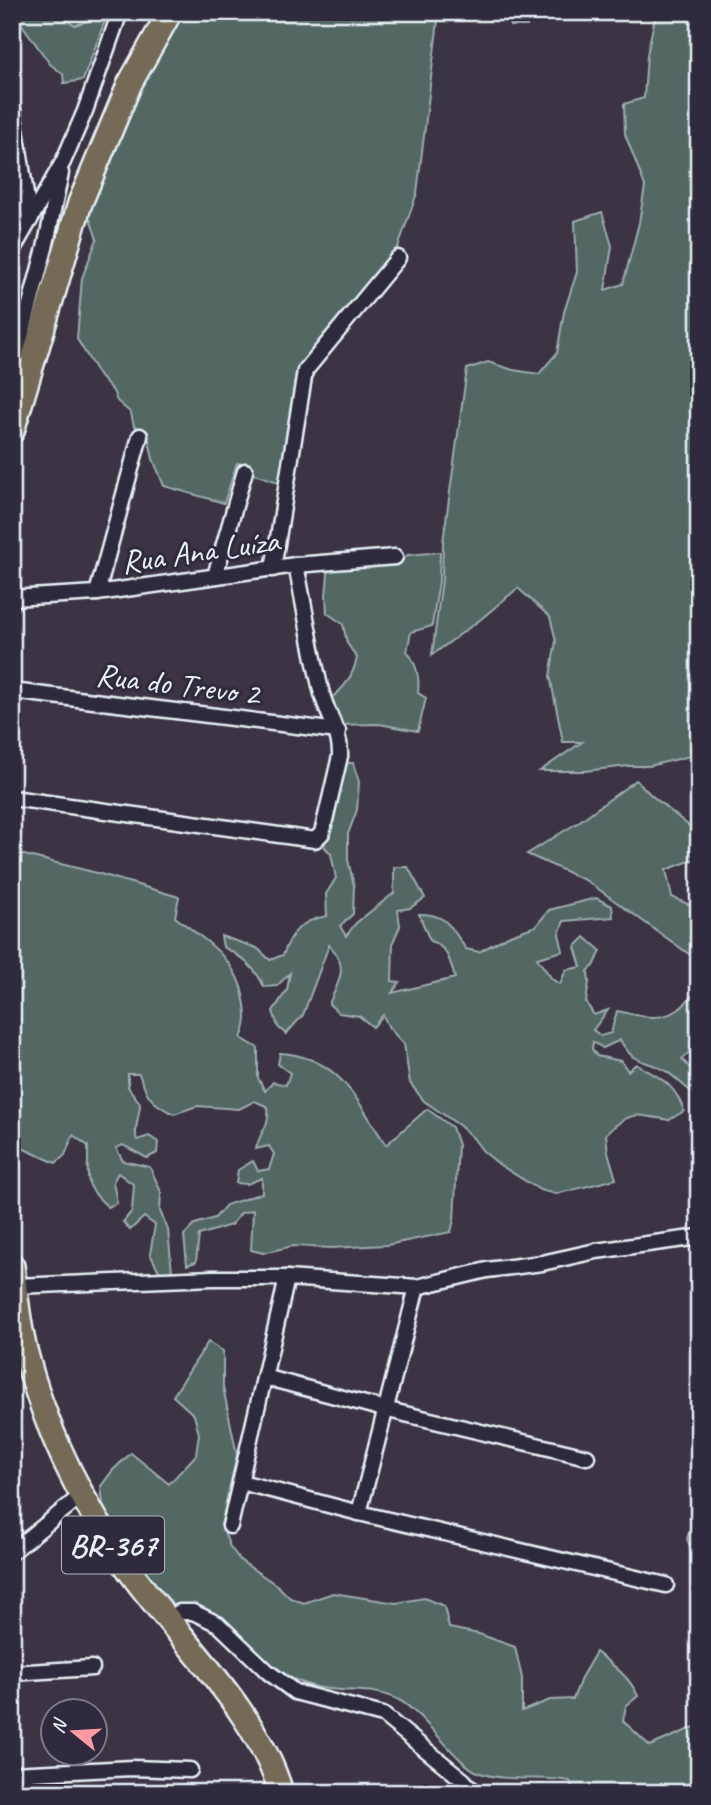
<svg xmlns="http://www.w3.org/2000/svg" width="711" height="1805" font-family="Caveat,sans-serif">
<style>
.green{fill:#526864;stroke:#9dacae;stroke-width:2}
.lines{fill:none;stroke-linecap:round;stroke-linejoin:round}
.street-casing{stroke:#e8f1f8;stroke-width:19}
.primary-casing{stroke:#e8f1f8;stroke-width:28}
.street{stroke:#2f2a3d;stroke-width:14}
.primary{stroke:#746b55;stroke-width:23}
.labels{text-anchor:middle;stroke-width:6;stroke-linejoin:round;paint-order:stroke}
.shield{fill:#2f2a3d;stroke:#b0b5c0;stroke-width:2}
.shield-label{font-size:32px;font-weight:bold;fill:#e8f1f8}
.street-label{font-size:33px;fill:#e8f1f8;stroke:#2f2a3d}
</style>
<rect width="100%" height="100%" fill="#3c3443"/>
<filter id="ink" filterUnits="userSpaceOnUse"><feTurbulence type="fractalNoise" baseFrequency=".0143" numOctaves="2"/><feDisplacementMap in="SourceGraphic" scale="14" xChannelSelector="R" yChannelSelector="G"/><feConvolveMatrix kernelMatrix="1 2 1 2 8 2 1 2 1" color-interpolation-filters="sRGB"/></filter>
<g filter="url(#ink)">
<g class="green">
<polygon points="13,12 52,12 75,25 107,15 83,80 64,83 63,74 50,64"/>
<polygon points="179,12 439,12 417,193 398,247 320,339 296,373 281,483 254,474 245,465 237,463 224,503 164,486 153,459 147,431 134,426 131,413 117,401 113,391 100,377 77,339 82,278 97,239 86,208 144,78"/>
<polygon points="513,12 530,12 527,26 510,26"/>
<polygon points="656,12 699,12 699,754 649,766 629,766 584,771 540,771 582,742 563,742 550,676 556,641 550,617 518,588 481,619 432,655 442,580 443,542 467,369 488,362 513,370 539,374 557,353 564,312 577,272 575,221 602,212 612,246 605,290 623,284 639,223 645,186 625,134 624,104 644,98 647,55"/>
<path d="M440,552L439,581L432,626L411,632L407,651C417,664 420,677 418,693L426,698L418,731L379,724L337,725L329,699C345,689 353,676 357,658L347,643L343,624L327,613L326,595L329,564L374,560L390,565L408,555Z"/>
<path d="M344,763H353L359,782L357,810L348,834V860L354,886L353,914L340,926L346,936L356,923L394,893V867H408L425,898L410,908L398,910L400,926L393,942L392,981L400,982L392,993L455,978C450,961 448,947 430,941L419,914C447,913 452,929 466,949L479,952L510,935L536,926L549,910L596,898L612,906L613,917L564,921L559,934L563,951L537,958L552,979L560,984L566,970L581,967L575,947L585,937L601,951L594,966L588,971L589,982L586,1002L594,1015L608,1010L593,1030L601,1036L611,1033L617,1011C639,1015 656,1023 678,1010C686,1005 689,995 699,992V1043L682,1059L696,1075H699V1097C686,1090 677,1077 664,1070C640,1057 635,1066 620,1040L603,1048L593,1042L592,1049L597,1056L621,1061L628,1071L636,1064C661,1079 674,1082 684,1111L669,1120C636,1115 632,1109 606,1134L608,1152L616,1179L556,1194L540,1190L500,1165L483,1151L473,1138L460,1126L424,1101L410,1083L404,1044L389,1028L383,1015L373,1027L359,1016L339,1013L329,1004C339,980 350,967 329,945L303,1015L286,1034L278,1027L273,1011L287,990L290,973L277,986L264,987C257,969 240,955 223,947L221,936L257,948L270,960L283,955C292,931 300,921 327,916L326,894L336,878L331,854L324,846L331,828Z"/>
<polygon points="636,780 651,795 699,834 699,849 695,859 666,870 672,897 699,909 699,955 689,954 587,881 527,854 577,823"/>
<path d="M12,852L97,873L179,897L175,917C205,940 238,959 244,1000C247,1015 247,1024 241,1038L258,1048V1078L265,1091L273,1082L286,1085L290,1073L278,1064L280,1053C341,1057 356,1100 386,1145L427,1109L452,1127L458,1145L454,1220L451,1232L387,1245L331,1248L293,1246L263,1253L251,1250L253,1210L241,1213L231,1225L199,1235L196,1262L187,1265L184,1235L195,1224L215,1218L226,1205L262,1193V1178L247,1184L236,1183L238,1170L253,1161L258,1171L269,1169L274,1154L269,1146L256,1149C260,1130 270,1128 268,1107L255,1101L239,1109L197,1106L174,1114C152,1104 147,1097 139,1074H128V1087L140,1103C140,1116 133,1129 137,1140L149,1136L158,1142L157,1153L147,1158L123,1145L116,1148L123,1161L150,1167L161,1192L160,1211L168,1230L172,1272L160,1273L150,1254L155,1225L144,1217L130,1230L123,1222L132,1211L134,1185L118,1173L113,1182L117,1203L108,1207C81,1183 89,1178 88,1146L73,1135L65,1155L56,1163L15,1145L12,1123Z"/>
<path d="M208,1342L223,1351V1387L237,1455L221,1525L230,1547L241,1561L278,1586L290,1598L304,1603L333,1593L396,1603L424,1598L444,1606L449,1628L479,1634L515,1647L522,1678V1711L550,1700L573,1699L582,1676L596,1652C613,1665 629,1676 638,1696L626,1706L623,1721L650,1746L699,1725V1793H574L570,1781C540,1775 510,1783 480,1773C458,1767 424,1712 397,1699C373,1687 348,1693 323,1688C312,1687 297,1681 288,1676C258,1659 227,1611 194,1605C186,1603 176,1605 167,1606L104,1514L101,1486L113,1470L131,1453L169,1484L196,1455L199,1434L194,1415L173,1396Z"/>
<polygon points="699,1500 699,1569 687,1539"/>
</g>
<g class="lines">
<defs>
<g id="street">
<polyline points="12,104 30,220"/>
<polyline points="12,251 63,162 85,111 120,12"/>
<polyline points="12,372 45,248 61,173"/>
<polyline points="273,569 305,371 398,258"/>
<polyline points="215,576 245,471"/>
<polyline points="97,593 140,436"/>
<polyline points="12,598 97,593 296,565 395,557"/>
<polyline points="12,691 338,731"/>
<path d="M12,798L315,840L322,833L340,756C341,733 328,716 322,694C311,651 305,608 296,565"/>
<polyline points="15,1286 213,1278 287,1278 417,1287 487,1270 542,1263 596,1251 699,1237"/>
<polyline points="264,1377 384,1409 587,1457"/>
<polyline points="241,1482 359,1513 666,1585"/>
<polyline points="359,1513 417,1287"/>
<polyline points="230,1526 287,1278"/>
<polyline points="12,1552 82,1495"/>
<polyline points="168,1619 180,1612 193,1612 218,1624 268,1672 295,1692 383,1715 463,1780 475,1793"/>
<polyline points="12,1673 92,1668"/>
<polyline points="12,1774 132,1768 190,1770"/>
</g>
<g id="primary">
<polyline points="12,431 80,203 130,83 170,12"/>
<path d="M12,1266C16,1293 18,1323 25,1350C45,1429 82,1504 129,1570C177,1637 259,1713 281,1793"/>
</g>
</defs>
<use href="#street" class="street-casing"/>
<use href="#primary" class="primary-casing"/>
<use href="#street" class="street"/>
<use href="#primary" class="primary"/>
</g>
</g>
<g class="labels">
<rect class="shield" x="62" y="1516.5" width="102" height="57" rx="5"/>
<g class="shield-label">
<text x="113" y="1556">BR-367</text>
</g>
<g class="street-label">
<text transform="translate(200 550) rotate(-8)" y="12">Rua Ana Luíza</text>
<text transform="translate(178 683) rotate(7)" y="12">Rua do Trevo 2</text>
</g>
</g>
<rect width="711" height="1805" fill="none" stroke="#2f2a3d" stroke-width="42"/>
<rect x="21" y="21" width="669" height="1763" fill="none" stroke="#e8f1f8" stroke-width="2.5" filter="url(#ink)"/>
<g transform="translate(74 1732) rotate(288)"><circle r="33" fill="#2f2a3d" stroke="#797a88" stroke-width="2"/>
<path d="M0-5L12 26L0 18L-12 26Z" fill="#ff9aa2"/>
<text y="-10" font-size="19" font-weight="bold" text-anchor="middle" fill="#e8f1f8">N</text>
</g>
</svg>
